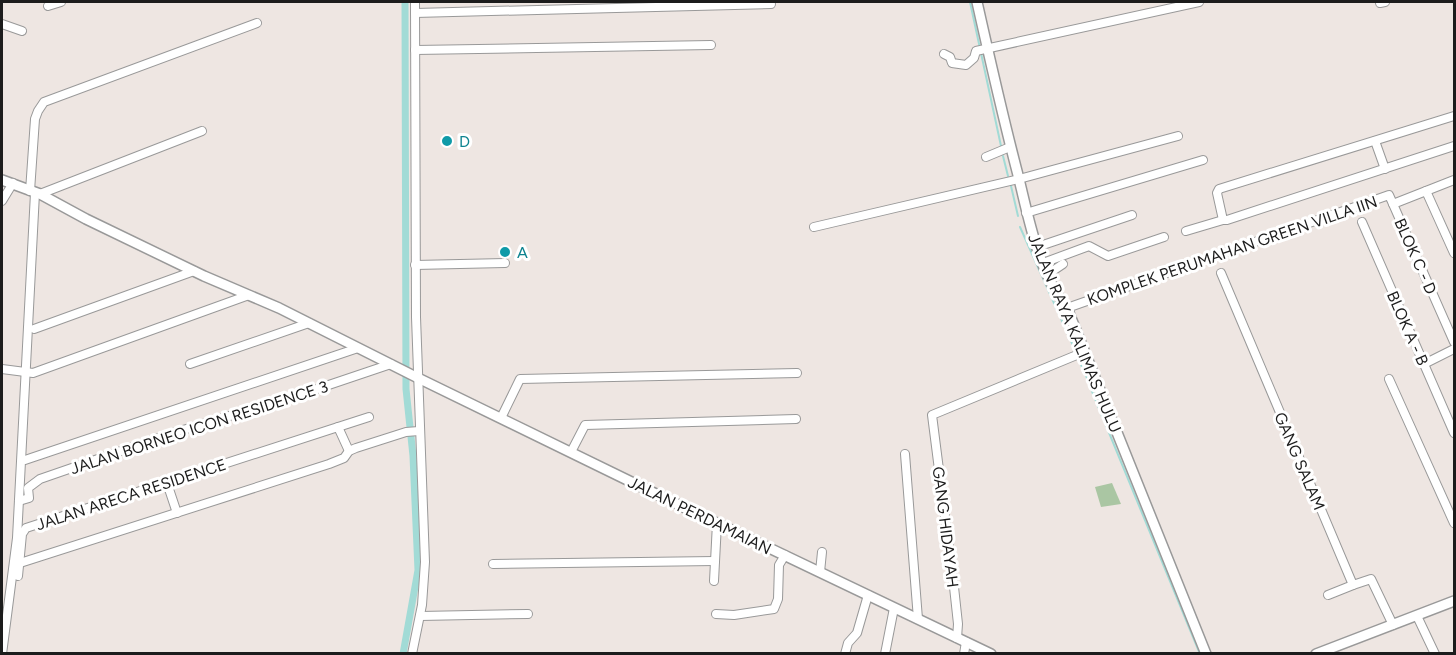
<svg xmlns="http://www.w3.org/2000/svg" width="1456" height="655" font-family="Figtree,sans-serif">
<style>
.cemetery{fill:#aac6a3}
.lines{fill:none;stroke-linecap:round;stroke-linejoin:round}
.stream{stroke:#a2dbd6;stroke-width:2}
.canal{stroke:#a2dbd6;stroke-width:7}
.minor-casing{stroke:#999;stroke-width:10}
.tertiary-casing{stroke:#999;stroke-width:12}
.minor{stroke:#fff;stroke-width:8}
.tertiary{stroke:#fff;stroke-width:9}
.culture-dot{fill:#0f9aa8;stroke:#fff;stroke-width:2}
.labels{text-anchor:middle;stroke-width:6;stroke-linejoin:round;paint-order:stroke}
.culture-label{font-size:16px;fill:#0d838f;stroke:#fff;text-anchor:start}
.street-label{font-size:16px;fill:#1c1c1c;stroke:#fff}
</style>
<rect width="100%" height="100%" fill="#eee6e2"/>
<polygon class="cemetery" points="1112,483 1121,504 1101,507 1095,487"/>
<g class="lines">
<g class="stream">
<polyline points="970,2 1001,146"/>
<polyline points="1003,156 1008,176"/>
<polyline points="1011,186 1018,216"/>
<polyline points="1020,227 1075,350"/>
<polyline points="1079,360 1087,378"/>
<polyline points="1089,384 1200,654"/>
</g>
<polyline class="canal" points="403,654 418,570 413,456 406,389 405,2"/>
<defs>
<g id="minor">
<polyline points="1380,3 1385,2"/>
<polyline points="48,6 61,2"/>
<polyline points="415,13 771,4"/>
<polyline points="2,24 22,31"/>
<polyline points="415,50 711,45"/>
<polyline points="944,54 950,57 952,63 966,65 974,58 976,51 1199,2"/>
<polyline points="1454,116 1219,189 1217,193 1223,220 1227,220 1454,146"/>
<polyline points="1375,141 1385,169"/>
<polyline points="986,157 1010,147"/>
<polyline points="1454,180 1393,204 1454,342"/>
<polyline points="30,191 35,119 38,111 44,102 257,23"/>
<polyline points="1426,191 1454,253"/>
<polyline points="40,194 202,131"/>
<polyline points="2,201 13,183"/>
<polyline points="1026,213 1203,160"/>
<polyline points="1362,222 1454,433"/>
<polyline points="814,227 1019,179 1178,136"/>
<polyline points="1186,231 1223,220"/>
<polyline points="1037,247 1132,215"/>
<polyline points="1043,263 1089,246 1108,256 1164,237"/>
<polyline points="415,265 505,263"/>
<polyline points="1221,273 1353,585 1371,579 1393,625"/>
<polyline points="1048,274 1063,264"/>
<polyline points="1067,308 1389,195 1393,204"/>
<polyline points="34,329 194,271"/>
<polyline points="190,364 309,323"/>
<polyline points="1424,364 1454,349"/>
<polyline points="2,369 33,373 249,295"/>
<polyline points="1389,379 1454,523"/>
<polyline points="501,418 520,379 797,373"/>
<polyline points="338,427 369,417"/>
<polyline points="571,452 585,425 796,419"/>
<polyline points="905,454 918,619"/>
<polyline points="25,460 358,348"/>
<polyline points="167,483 177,513"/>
<polyline points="19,501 29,498 28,488 40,479 173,433 299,395 391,364"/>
<polyline points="20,563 329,464 344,458 349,451 356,448 406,432 419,431"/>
<polyline points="493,564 715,561"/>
<polyline points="820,572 822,552"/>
<polyline points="18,576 22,534 26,528 338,427 349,451"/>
<polyline points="714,581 717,523"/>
<polyline points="1328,595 1353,585"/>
<polyline points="716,614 734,615 774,609 778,599 779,565 785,555"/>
<polyline points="420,616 528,614"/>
<polyline points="1417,616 1435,654"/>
<polyline points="957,638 958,624 954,587 932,415 1084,352"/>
<polyline points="2,654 17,538 35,193"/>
<polyline points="412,654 422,605 425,562 416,317 415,2"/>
<polyline points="845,654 848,643 857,633 868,595"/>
<polyline points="885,654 894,608"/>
<polyline points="964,654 966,642"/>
</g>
<g id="tertiary">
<path d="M977,2C990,60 1003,118 1018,175C1029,219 1038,272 1067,308L1206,654"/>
<polyline points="2,180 40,194 86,219 204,276 279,308 418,378 654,493 991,654"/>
<polyline points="1316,654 1454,601"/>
</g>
</defs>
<use href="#minor" class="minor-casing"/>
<use href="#tertiary" class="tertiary-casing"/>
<use href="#minor" class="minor"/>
<use href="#tertiary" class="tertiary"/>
</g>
<g class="culture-dot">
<circle cx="447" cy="141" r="6"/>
<circle cx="505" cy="252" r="6"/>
</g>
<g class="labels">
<g class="culture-label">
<text x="459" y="147">D</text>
<text x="517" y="258">A</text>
</g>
<g class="street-label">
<text transform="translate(1232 250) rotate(-19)" y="6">KOMPLEK PERUMAHAN GREEN VILLA IIN</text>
<text transform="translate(1416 256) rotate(66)" y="6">BLOK C - D</text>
<text transform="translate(1408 328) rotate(66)" y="6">BLOK A - B</text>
<text transform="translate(1075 333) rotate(67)" y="6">JALAN RAYA KALIMAS HULU</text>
<text transform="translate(199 427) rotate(-18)" y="6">JALAN BORNEO ICON RESIDENCE 3</text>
<text transform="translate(1300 461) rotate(67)" y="6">GANG SALAM</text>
<text transform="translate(131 494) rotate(-18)" y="6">JALAN ARECA RESIDENCE</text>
<text transform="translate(700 515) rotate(26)" y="6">JALAN PERDAMAIAN</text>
<text transform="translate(946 527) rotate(83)" y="6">GANG HIDAYAH</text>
</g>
</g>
<rect width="1456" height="655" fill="none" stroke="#1c1c1c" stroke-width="6"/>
</svg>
